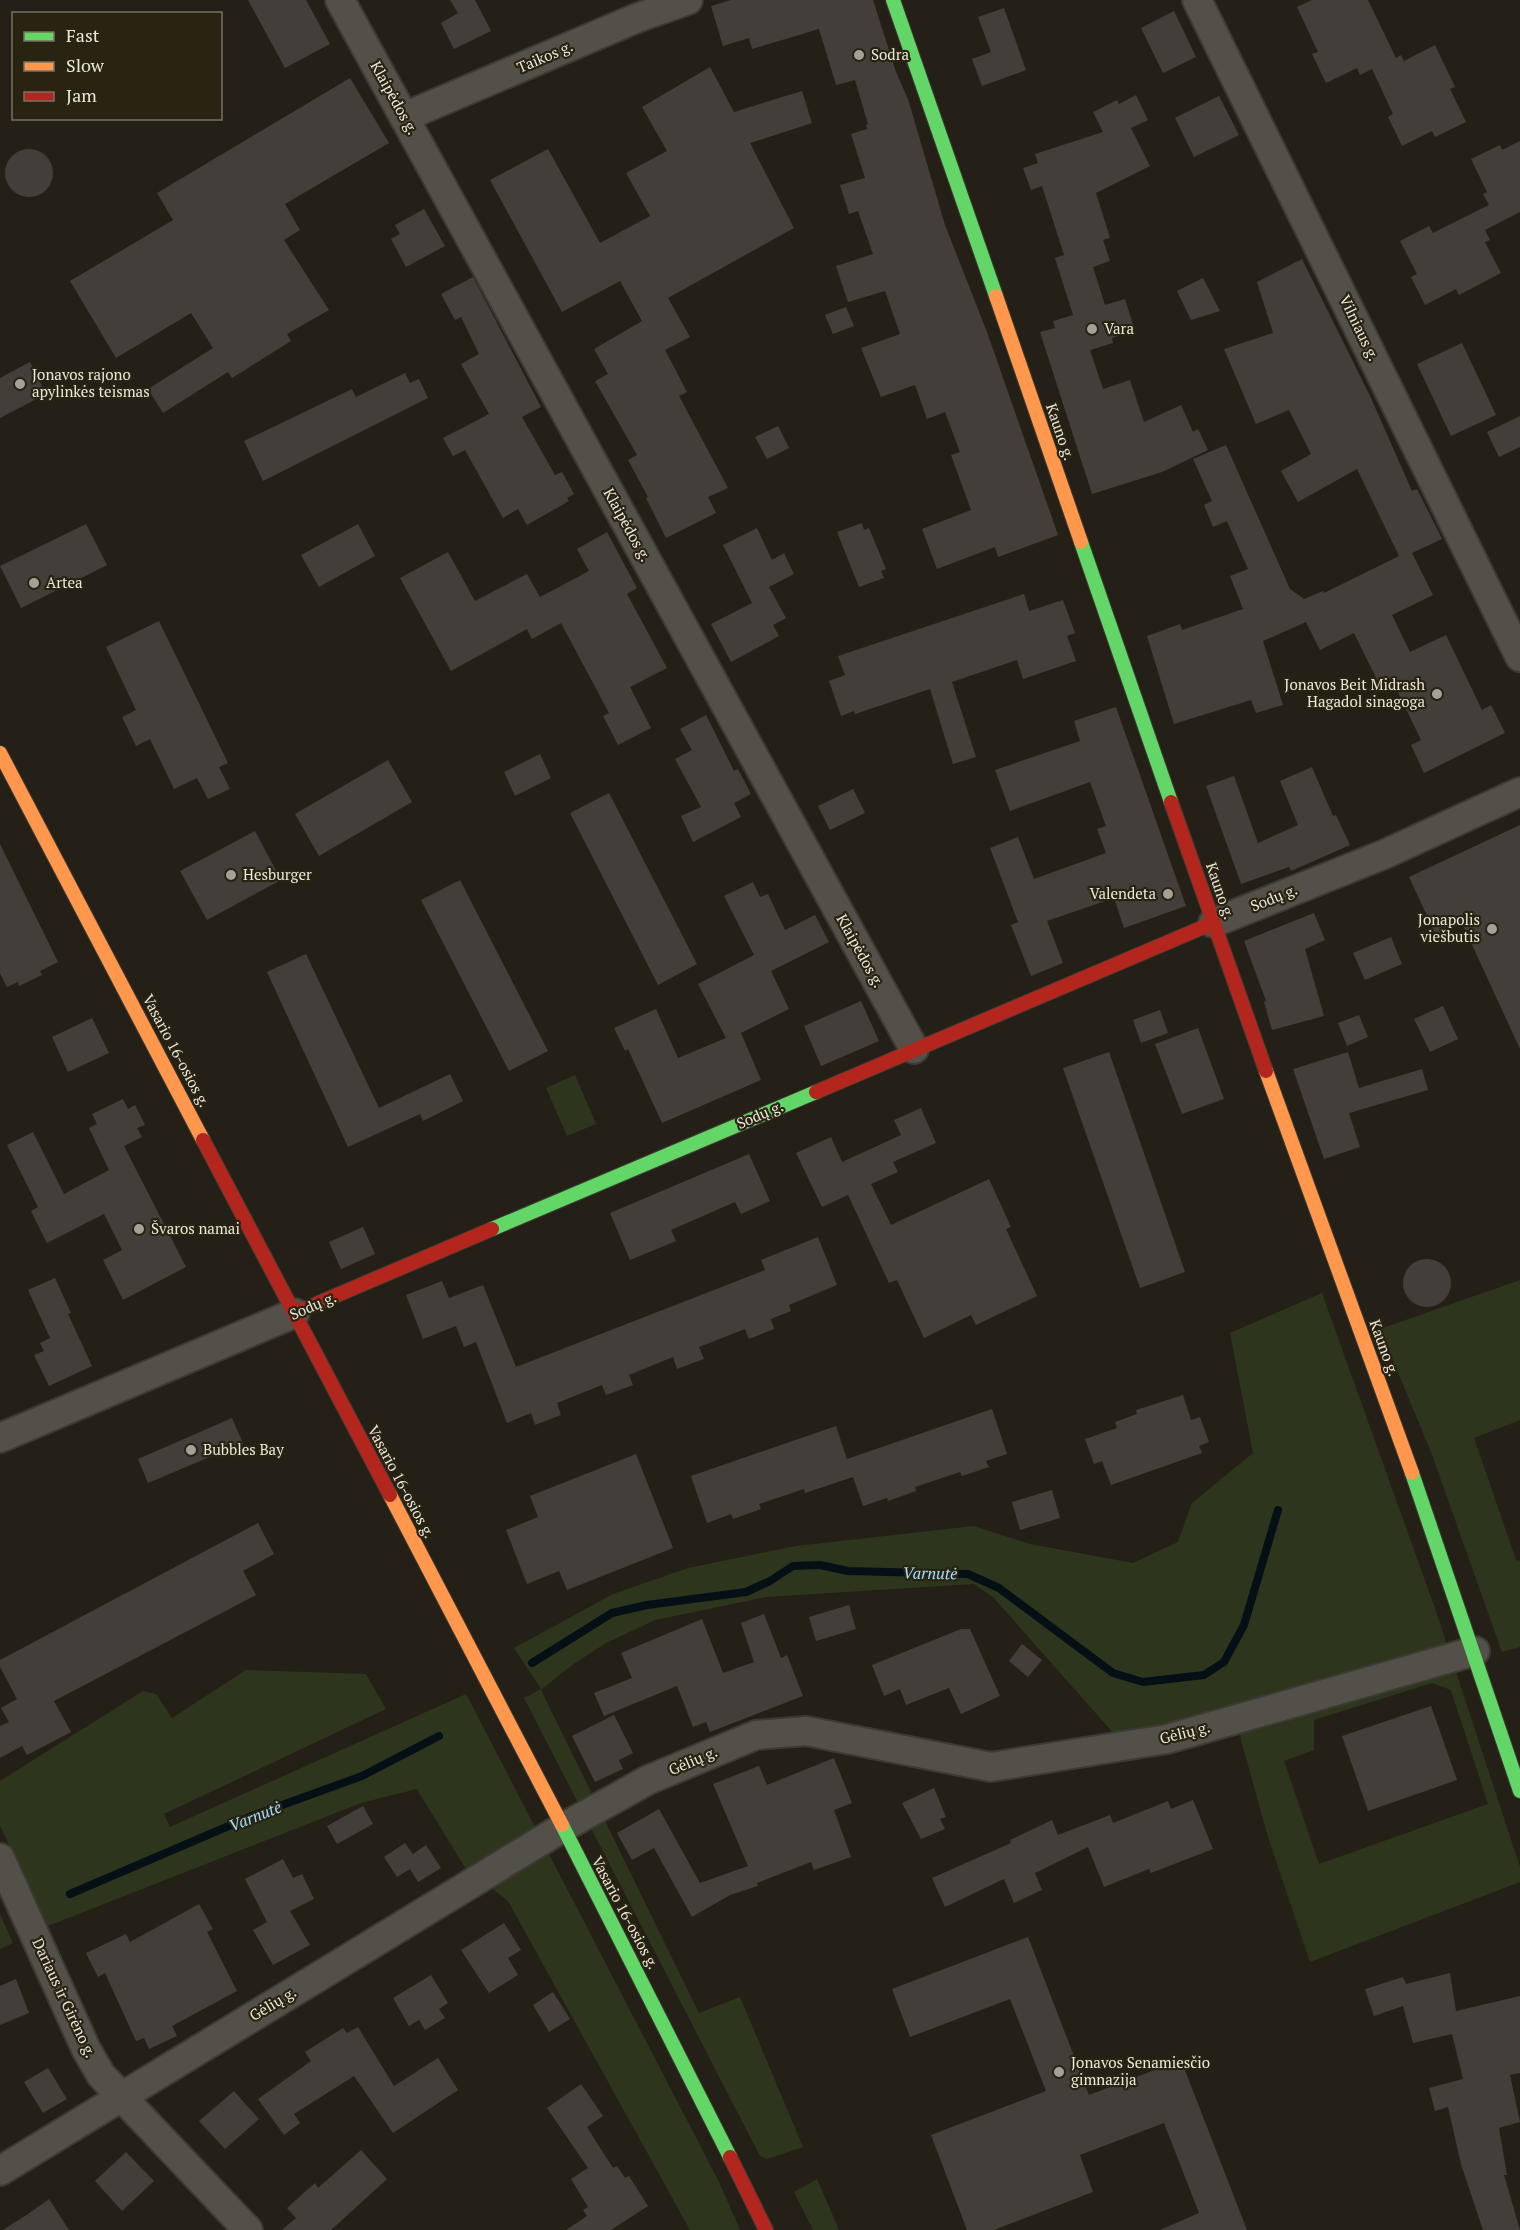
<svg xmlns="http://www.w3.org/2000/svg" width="1520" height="2230" font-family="'PT Serif',serif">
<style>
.green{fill:#2d361d;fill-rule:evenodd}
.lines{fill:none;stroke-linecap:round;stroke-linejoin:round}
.stream{stroke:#041015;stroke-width:8}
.building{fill:#443e3a}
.street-casing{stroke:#3d3a33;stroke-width:32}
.fast-casing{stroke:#3d3a33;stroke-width:16}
.slow-casing{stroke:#3d3a33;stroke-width:16}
.jam-casing{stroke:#3d3a33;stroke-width:16}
.street{stroke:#535049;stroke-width:28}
.fast{stroke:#63d668;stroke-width:14}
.slow{stroke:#ff974d;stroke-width:14}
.jam{stroke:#b3261e;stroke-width:14}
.poi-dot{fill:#a5a197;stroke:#292312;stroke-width:2}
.labels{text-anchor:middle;stroke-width:4.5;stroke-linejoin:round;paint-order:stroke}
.poi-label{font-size:15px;fill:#ebe7dc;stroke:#292312;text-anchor:start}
.street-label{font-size:15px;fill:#ebe7dc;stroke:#292312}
.water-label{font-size:16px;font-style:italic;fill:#9fe0ff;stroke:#292312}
</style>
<rect width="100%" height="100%" fill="#242017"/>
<g class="green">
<polygon points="575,1075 596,1124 567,1136 546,1088"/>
<polygon points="1520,1280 1520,1420 1474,1438 1516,1560 1520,1561 1520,1647 1502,1652 1431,1452 1380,1329"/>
<path d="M1322,1293L1438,1617L1520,1867V1882L1310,1962L1268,1837L1233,1711L1115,1735L994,1598L974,1584L766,1597L655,1620L606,1643L572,1665L541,1690L699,2013L740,1997L803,2147L767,2159L760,2156L524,1698L541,1689L514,1648L613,1594L688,1568L796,1546L974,1526L1030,1544L1133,1563L1178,1542L1192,1503L1253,1453L1230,1333ZM1432,1683L1451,1690L1488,1804L1319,1864L1284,1761L1314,1750V1720Z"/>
<polygon points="246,1670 366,1674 386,1709 164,1814 170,1827 466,1694 719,2182 740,2230 690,2230 508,1901 464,1866 417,1789 361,1803 48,1926 0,1826 0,1781 143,1691 156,1694 172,1718"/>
<polygon points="0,1914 13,1943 0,1949"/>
<polygon points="817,2179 839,2230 813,2230 794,2192"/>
</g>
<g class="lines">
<g class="stream">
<polyline points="532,1663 612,1613 647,1605 746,1592 770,1581 793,1566 820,1565 848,1571 968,1574 999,1588 1113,1673 1143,1682 1204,1675 1224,1662 1244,1625 1278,1510"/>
<polyline points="70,1894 252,1816 362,1776 439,1736"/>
</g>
</g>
<g class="building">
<polygon points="248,0 306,0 330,44 285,68"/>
<polygon points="450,0 475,0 491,31 454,49 441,23 458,13"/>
<polygon points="731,0 873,0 896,72 908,99 945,225 987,332 1058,535 998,557 995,547 937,569 922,529 971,510 951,455 960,452 945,412 927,419 915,385 881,397 861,348 900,334 885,291 848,302 836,266 873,254 858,211 849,214 840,185 865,178 851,134 867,129 866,125 868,124 855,80 836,85 819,29 752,49 749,38 723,46 711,6"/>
<polygon points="1312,0 1368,0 1396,58 1401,55 1404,61 1435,45 1455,87 1450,89 1466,122 1435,137 1432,131 1402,146 1388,117 1393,114 1372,69 1360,75 1357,68 1326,83 1312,54 1318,52 1297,7"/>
<polygon points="1004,8 1026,70 982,86 972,59 991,52 978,17"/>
<polygon points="1174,11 1196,57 1163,73 1141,28"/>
<polygon points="710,67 734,112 802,91 812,123 750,143 794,228 668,298 690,337 665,350 687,392 679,396 728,488 708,497 716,513 666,538 646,498 648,497 628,460 637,455 595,381 608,374 594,349 642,321 620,281 562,312 490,180 548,149 600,243 650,216 626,173 667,151 642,107"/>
<polygon points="350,78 389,143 285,204 300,230 284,240 329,310 287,334 291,341 232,378 228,372 163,413 148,389 213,348 191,313 116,358 70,281 173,220 157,193"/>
<polygon points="1136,95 1148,120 1131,128 1150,166 1096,193 1110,238 1103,240 1110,261 1093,267 1105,305 1125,299 1135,331 1112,338 1113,343 1090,350 1103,389 1130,380 1144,422 1181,405 1193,432 1198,429 1208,450 1162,472 1092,494 1040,332 1055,328 1053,321 1073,315 1055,258 1064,255 1042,186 1031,190 1023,168 1038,163 1035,154 1103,132 1093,112 1117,100 1119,104"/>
<polygon points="1219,96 1239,135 1194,157 1175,118"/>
<polygon points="1520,141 1520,212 1485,230 1490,240 1485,242 1501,273 1459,295 1456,289 1425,305 1411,277 1417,274 1400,241 1429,226 1433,233 1489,205 1483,194 1487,192 1471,159 1500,145 1502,150"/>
<circle cx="29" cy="173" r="24"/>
<polygon points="424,209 445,246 406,267 391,239 400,234 395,225"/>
<polygon points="1302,259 1370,396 1412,491 1417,489 1442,539 1412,553 1433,595 1392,615 1410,652 1446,635 1482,710 1491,705 1505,733 1424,773 1411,745 1421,740 1391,678 1379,684 1354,633 1320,650 1306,622 1263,641 1283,705 1256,713 1251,700 1174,724 1147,636 1180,624 1182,630 1243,609 1230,576 1248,569 1227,521 1213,527 1204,505 1212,501 1193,459 1226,445 1290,589 1304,599 1323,591 1324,593 1399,556 1357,469 1298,502 1281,471 1311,454 1289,410 1256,424 1224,349 1273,333 1257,282"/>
<polygon points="473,277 541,407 522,417 555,475 562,472 574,494 567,498 569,501 527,525 518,509 503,518 465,450 453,456 443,438 489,414 461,364 479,354 461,317 455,320 441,294"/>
<polygon points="1203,278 1220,311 1191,320 1177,291"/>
<polygon points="846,307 854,326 833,334 825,315"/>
<polygon points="1462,343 1496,415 1451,436 1417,364"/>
<polygon points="30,362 46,394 0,418 0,378"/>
<polygon points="405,373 410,383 419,379 428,398 263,481 244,441 352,389 356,397"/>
<polygon points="1520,416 1520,447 1499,457 1487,432"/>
<polygon points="778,426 789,448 767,459 755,437"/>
<polygon points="862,523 864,530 869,528 886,569 881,571 884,578 859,587 837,532"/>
<polygon points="86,524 107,565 21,608 0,566"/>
<polygon points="358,524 375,556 319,587 301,555"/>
<polygon points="757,528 772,560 784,553 794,574 769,587 786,618 773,625 779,636 731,662 711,624 752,603 723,545"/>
<polygon points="607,532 637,588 627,594 667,668 630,687 651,728 618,745 603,716 609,713 561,623 532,639 527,629 451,671 400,578 448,552 475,601 527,574 540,597 589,571 577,549"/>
<polygon points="1024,594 1029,611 1063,600 1075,633 1067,636 1076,661 1023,679 1017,660 952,682 976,757 953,764 930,689 855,714 854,711 841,716 829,681 845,675 838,656"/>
<polygon points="159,621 228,763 219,767 230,789 208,799 197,778 174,789 150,739 136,746 122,717 136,710 106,647"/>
<polygon points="1116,707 1186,906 1124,928 1114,898 1047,921 1063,963 1031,976 1011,925 1018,922 990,848 1018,837 1034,879 1106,853 1097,829 1106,826 1090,782 1010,811 995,770 1080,741 1074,721"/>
<polygon points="706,715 734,771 738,769 751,794 734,803 741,817 693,842 681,816 701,807 675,759 692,750 680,729"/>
<polygon points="540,754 551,778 515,796 504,772"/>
<polygon points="388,760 412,802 319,856 295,814"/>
<polygon points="1312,767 1333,816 1336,815 1350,845 1291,871 1289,867 1241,884 1206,786 1234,776 1258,843 1298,825 1280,781"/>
<polygon points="853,789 865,813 830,830 818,806"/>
<polygon points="609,793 697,964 658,985 570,813"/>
<polygon points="1520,825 1520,1049 1462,923 1436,935 1409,877"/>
<polygon points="255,831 281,880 207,920 180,871"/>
<polygon points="0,844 58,962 40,971 42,975 19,986 18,982 7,987 0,973"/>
<polygon points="460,880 548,1051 509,1071 421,900"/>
<polygon points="753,882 760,897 768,894 785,930 815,915 829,942 771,971 789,1009 741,1033 761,1080 662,1123 628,1049 625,1051 614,1028 656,1009 678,1058 726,1038 698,984 754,955 724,896"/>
<polygon points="1314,913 1325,940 1305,949 1324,1016 1272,1030 1264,1002 1266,1001 1244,941"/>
<polygon points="1391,937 1402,964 1365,980 1353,953"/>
<polygon points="306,954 379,1108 450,1074 463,1101 423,1121 420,1114 348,1147 267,972"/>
<polygon points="861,1001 879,1041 821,1066 804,1026"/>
<polygon points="1443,1006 1458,1039 1430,1052 1414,1019"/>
<polygon points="1160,1010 1168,1033 1141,1043 1133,1020"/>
<polygon points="1359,1015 1368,1037 1347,1046 1338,1023"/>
<polygon points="92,1018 109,1053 68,1072 52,1037"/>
<polygon points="1198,1028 1224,1099 1182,1114 1155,1044"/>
<polygon points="1109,1052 1185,1272 1140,1288 1063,1068"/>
<polygon points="1348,1052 1359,1088 1422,1069 1428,1090 1349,1113 1360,1147 1324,1159 1293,1069"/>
<polygon points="123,1099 128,1109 135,1105 145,1125 137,1128 142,1137 124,1146 186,1267 123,1300 103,1260 122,1250 104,1214 47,1243 31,1211 38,1207 7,1145 33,1132 64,1194 109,1170 89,1128 97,1124 92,1114"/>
<polygon points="921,1108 936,1143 893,1162 898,1172 871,1184 891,1225 989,1179 1011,1227 1006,1229 1037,1296 976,1325 971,1315 924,1338 897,1280 889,1283 848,1195 822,1207 796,1153 831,1137 842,1162 901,1135 894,1120"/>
<polygon points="749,1154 770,1201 741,1214 735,1202 671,1230 676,1241 630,1260 610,1213"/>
<polygon points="363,1227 375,1254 341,1269 329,1242"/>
<polygon points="818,1237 837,1285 789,1305 791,1311 771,1319 774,1329 749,1339 745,1329 699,1347 704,1359 677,1369 673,1357 629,1375 633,1385 606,1395 602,1385 557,1403 561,1415 535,1425 531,1413 507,1423 476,1342 464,1347 456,1326 423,1339 406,1295 442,1281 449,1298 483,1285 516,1367 765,1270 761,1260"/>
<circle cx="1427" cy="1283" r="24"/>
<polygon points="55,1278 71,1313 68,1314 92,1366 49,1386 34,1355 44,1351 40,1343 50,1338 28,1290"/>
<polygon points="1183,1395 1191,1420 1200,1417 1209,1442 1199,1446 1202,1453 1111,1485 1102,1461 1094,1464 1085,1439 1117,1428 1115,1422 1137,1414 1136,1410"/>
<polygon points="992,1409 1007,1454 986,1461 989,1467 962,1476 960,1472 915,1487 916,1491 888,1501 887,1498 863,1506 853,1477 805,1493 804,1489 759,1504 761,1509 733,1519 731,1514 707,1523 691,1476 836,1426 847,1459"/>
<polygon points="232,1418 243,1443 148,1483 138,1459"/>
<polygon points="636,1454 673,1548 567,1590 559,1571 527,1584 506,1530 538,1517 530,1496"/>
<polygon points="1052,1490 1060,1518 1020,1530 1012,1502"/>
<polygon points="258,1523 274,1554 243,1571 256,1595 54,1701 71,1732 27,1755 22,1746 0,1758 0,1726 9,1722 1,1708 17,1699 0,1667 0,1660"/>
<polygon points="849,1605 856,1629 816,1641 809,1617"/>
<polygon points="764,1614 781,1658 787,1655 803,1696 710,1732 706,1722 693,1727 677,1686 604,1716 594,1693 632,1678 621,1653 702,1619 723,1673 754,1662 741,1623"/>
<polygon points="961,1629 970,1629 1000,1696 961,1714 949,1688 906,1705 900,1689 884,1696 872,1665"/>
<polygon points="1022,1644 1042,1660 1028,1677 1009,1661"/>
<polygon points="1431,1706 1457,1780 1368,1811 1342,1736"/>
<polygon points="614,1715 633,1753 619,1760 623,1769 595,1782 572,1736"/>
<polygon points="834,1758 852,1803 834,1810 851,1857 814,1870 811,1862 757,1883 758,1886 730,1895 692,1917 654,1848 632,1860 617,1833 659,1809 700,1883 748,1866 713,1784 759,1766 767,1785"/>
<polygon points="934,1788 946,1817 940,1819 945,1829 921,1839 902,1803"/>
<polygon points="1193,1800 1213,1849 1151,1873 1149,1869 1104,1887 1088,1847 1035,1873 1042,1890 1014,1903 1004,1879 945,1907 932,1878 1011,1843 1010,1840 1052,1820 1058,1835 1110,1815 1113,1823 1168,1801 1171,1809"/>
<polygon points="363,1806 373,1824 337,1844 327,1826"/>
<polygon points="405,1843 413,1854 426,1845 441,1868 418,1882 410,1869 397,1877 384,1857"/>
<polygon points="283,1859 293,1878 302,1874 314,1899 290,1911 310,1945 273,1965 253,1930 267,1922 245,1879"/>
<polygon points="199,1904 213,1929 207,1932 237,1991 172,2026 177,2036 149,2049 144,2038 136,2041 105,1973 98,1977 86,1953 126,1934 130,1942"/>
<polygon points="504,1923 521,1950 508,1958 518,1975 489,1993 461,1950"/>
<polygon points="1028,1937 1089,2095 1181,2060 1247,2230 1160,2230 1199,2213 1164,2123 1080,2155 1093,2192 994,2230 967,2230 931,2135 1046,2091 1010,1999 910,2037 892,1989"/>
<polygon points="1450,1973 1456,2011 1520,1996 1520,2073 1510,2075 1520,2122 1499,2128 1507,2175 1504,2175 1520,2230 1483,2230 1461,2164 1448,2107 1435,2111 1429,2088 1463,2079 1452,2034 1413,2043 1403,2006 1374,2016 1365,1989 1403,1977 1406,1984"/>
<polygon points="431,1975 448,2003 439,2009 445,2018 425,2030 419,2020 409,2026 393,1998"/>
<polygon points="16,1979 29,2013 0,2025 0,1986"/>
<polygon points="553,1992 570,2019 549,2032 533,2005"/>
<polygon points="358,2027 394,2086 438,2058 458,2090 393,2133 354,2076 294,2114 300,2123 284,2135 258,2099 311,2061 305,2052 343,2028 347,2033"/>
<polygon points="48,2068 67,2099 43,2113 24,2082"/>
<polygon points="581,2084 603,2116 587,2127 613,2168 617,2166 625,2178 629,2176 648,2206 611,2230 566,2230 587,2216 583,2210 588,2207 571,2179 588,2168 547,2108"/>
<polygon points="234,2091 259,2119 225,2149 199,2121"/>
<polygon points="361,2150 387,2179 331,2230 282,2230 296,2218 287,2208 315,2183 318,2188"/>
<polygon points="126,2152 154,2181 122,2211 95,2181"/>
<polygon points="49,2199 69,2230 3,2230 28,2214"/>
</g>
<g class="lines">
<defs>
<g id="street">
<polyline points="340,0 914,1049"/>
<polyline points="1197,0 1520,657"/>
<polyline points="404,117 637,18 688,0"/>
<polyline points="1213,923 1385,854 1520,792"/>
<polyline points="0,1438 295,1313"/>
<polyline points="0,1858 86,2049 101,2075 248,2230"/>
<polyline points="0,2171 562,1828 648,1780 756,1735 806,1731 991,1767 1167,1739 1475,1651"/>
</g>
<g id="fast">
<polyline points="893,0 996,296"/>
<polyline points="1081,542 1171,802"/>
<polyline points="492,1229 816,1092"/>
<polyline points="1412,1473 1520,1791"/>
<polyline points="562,1825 730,2157"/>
</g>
<g id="slow">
<polyline points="996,296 1081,542"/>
<polyline points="0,753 203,1140"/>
<polyline points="1266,1071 1412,1473"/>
<polyline points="390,1495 562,1825"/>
</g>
<g id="jam">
<polyline points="1171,802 1266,1071"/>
<polyline points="816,1092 1213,923"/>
<polyline points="203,1140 390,1495"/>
<polyline points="295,1313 492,1229"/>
<polyline points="730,2157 766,2230"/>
</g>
</defs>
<use href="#street" class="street-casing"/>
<use href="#fast" class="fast-casing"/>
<use href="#slow" class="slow-casing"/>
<use href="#jam" class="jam-casing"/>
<use href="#street" class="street"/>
<use href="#fast" class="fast"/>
<use href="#slow" class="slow"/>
<use href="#jam" class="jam"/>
</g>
<g class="poi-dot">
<circle cx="859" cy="55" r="6"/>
<circle cx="1092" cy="329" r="6"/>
<circle cx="20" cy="384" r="6"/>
<circle cx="34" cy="583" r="6"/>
<circle cx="1437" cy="694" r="6"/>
<circle cx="231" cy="875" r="6"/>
<circle cx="1168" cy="894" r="6"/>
<circle cx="1492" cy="929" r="6"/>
<circle cx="139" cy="1229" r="6"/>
<circle cx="191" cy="1450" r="6"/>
<circle cx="1059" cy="2072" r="6"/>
</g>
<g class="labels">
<g class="poi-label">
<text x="871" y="60">Sodra</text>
<text x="1104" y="334">Vara</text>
<text x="32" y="380">Jonavos rajono<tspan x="32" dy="17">apylinkės teismas</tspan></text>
<text x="46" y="588">Artea</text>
<text x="1425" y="690" text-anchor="end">Jonavos Beit Midrash<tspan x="1425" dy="17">Hagadol sinagoga</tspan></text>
<text x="243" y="880">Hesburger</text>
<text x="1156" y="899" text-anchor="end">Valendeta</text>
<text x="1480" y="925" text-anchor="end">Jonapolis<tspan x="1480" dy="17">viešbutis</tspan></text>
<text x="151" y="1234">Švaros namai</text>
<text x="203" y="1455">Bubbles Bay</text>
<text x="1071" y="2068">Jonavos Senamiesčio<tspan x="1071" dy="17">gimnazija</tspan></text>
</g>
<g class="street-label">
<text transform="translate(545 57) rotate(-23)" y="5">Taikos g.</text>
<text transform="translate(394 98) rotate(61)" y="5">Klaipėdos g.</text>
<text transform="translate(1359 328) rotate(64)" y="5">Vilniaus g.</text>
<text transform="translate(1060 432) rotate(71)" y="5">Kauno g.</text>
<text transform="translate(627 525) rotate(61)" y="5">Klaipėdos g.</text>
<text transform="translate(1220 891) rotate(71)" y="5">Kauno g.</text>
<text transform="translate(1274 898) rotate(-22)" y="5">Sodų g.</text>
<text transform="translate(860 951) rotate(61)" y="5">Klaipėdos g.</text>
<text transform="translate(176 1051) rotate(62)" y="5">Vasario 16-osios g.</text>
<text transform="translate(760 1115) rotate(-23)" y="5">Sodų g.</text>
<text transform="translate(313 1306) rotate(-23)" y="5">Sodų g.</text>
<text transform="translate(1384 1348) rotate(70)" y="5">Kauno g.</text>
<text transform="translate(401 1482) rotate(62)" y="5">Vasario 16-osios g.</text>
<text transform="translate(1185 1733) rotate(-14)" y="5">Gėlių g.</text>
<text transform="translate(693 1761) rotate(-23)" y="5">Gėlių g.</text>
<text transform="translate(625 1913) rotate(62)" y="5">Vasario 16-osios g.</text>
<text transform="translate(64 1998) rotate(65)" y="5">Dariaus ir Girėno g.</text>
<text transform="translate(273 2004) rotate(-31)" y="5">Gėlių g.</text>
</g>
<g class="water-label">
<text transform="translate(930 1573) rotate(1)" y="6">Varnutė</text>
<text transform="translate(255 1816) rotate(-22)" y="6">Varnutė</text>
</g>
</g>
<rect x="12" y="12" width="210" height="108" fill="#292312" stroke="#777163" stroke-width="1.5"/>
<rect x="24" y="32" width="30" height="9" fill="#63d668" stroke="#777163" stroke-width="1.5"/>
<text x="66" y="42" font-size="18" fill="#ebe7dc">Fast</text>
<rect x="24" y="62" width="30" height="9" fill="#ff974d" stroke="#777163" stroke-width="1.5"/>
<text x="66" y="72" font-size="18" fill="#ebe7dc">Slow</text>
<rect x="24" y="92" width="30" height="9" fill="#b3261e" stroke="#777163" stroke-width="1.5"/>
<text x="66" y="102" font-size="18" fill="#ebe7dc">Jam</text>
</svg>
